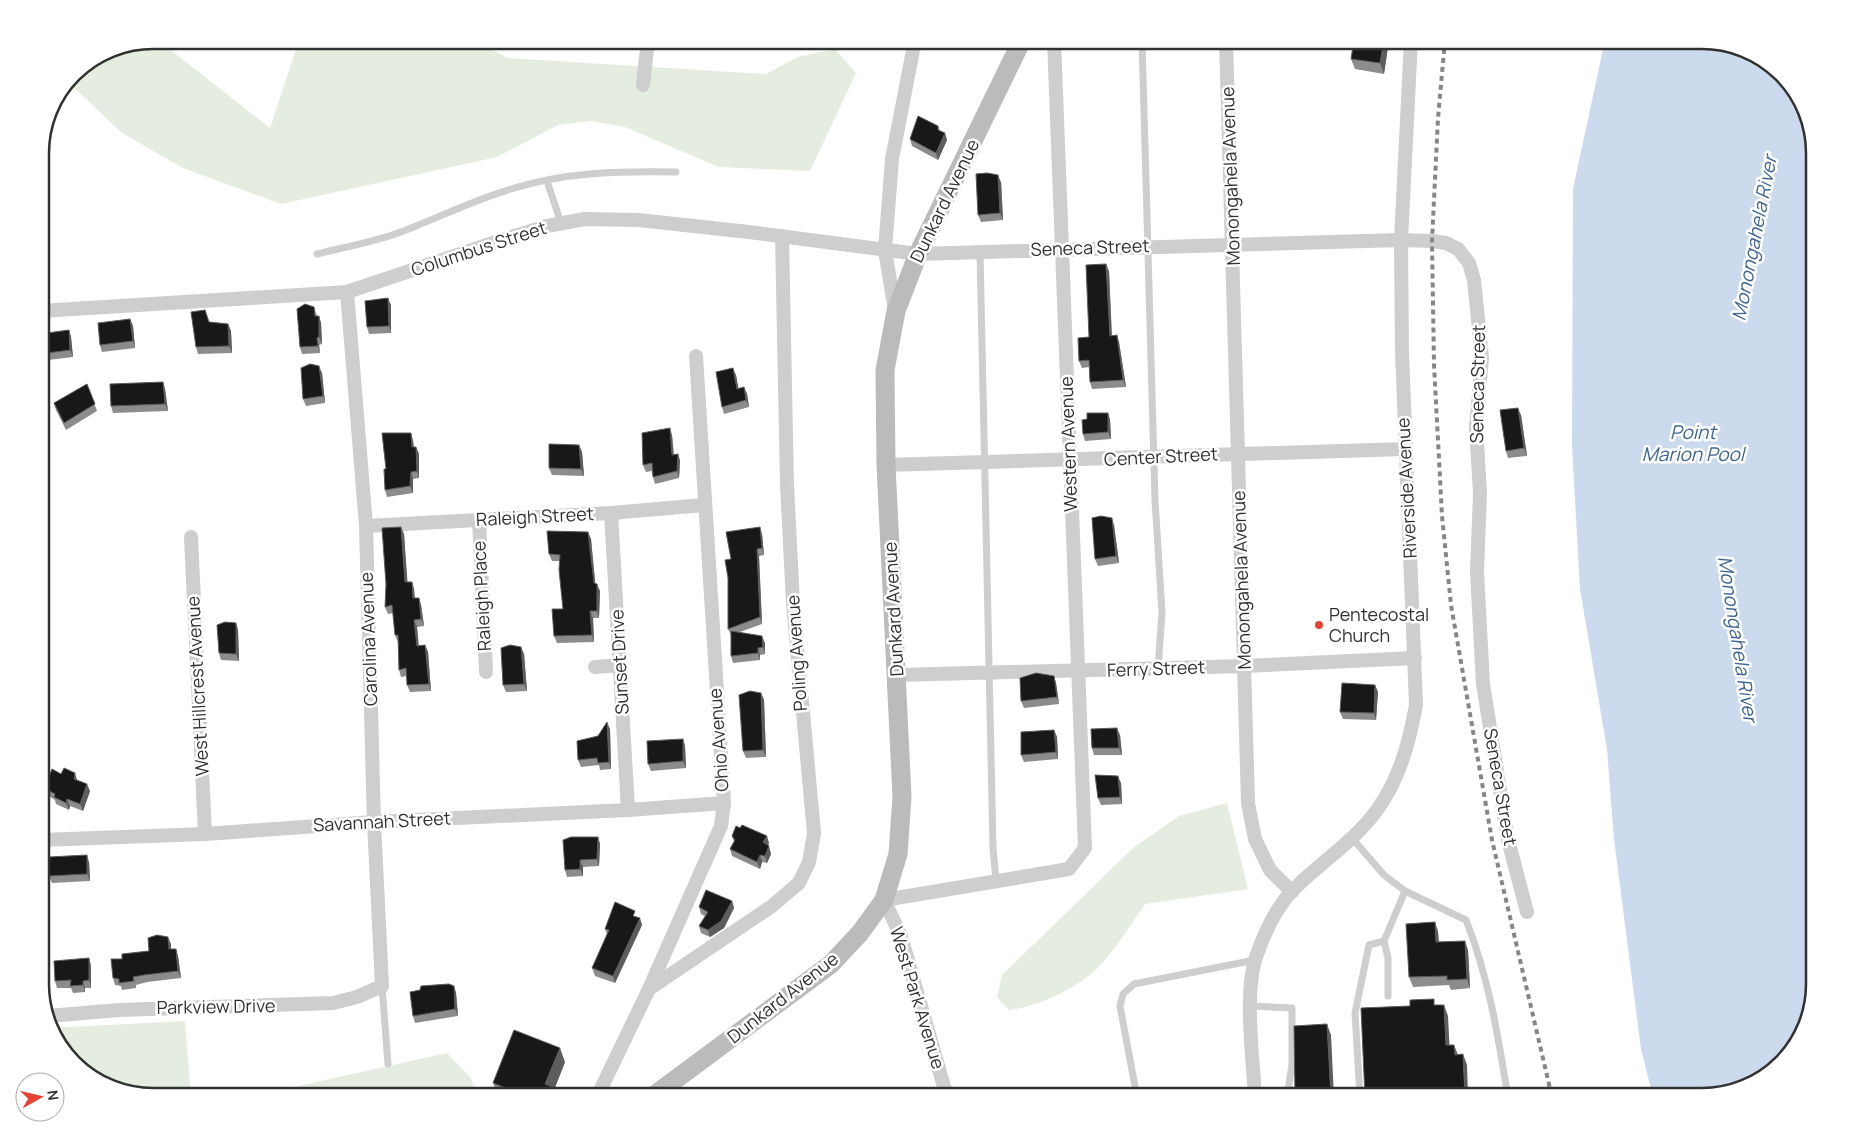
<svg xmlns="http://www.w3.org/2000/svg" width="1855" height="1137" font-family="Manrope,sans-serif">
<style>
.green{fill:#e4eddf}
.water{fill:#cbdaed}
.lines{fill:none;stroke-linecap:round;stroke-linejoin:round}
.lane{stroke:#cecece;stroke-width:7}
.street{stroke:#cecece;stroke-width:14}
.secondary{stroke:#bbb;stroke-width:19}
.rail{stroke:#868686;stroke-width:4;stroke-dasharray:5 4;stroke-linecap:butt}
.wall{fill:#8c8c8c}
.shaded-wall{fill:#5d5d5d}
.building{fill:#181818;stroke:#5d5d5d}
.poi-dot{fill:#e74233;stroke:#fff;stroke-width:2}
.labels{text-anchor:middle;stroke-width:5;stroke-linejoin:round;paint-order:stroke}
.street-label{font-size:18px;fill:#313131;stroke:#fff}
.poi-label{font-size:18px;fill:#313131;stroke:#fff;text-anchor:start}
.water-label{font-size:19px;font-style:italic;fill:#3d6594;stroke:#fff}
.rim{fill:none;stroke:#313131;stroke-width:2.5}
</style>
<rect width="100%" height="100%" fill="#fff"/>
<g class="green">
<polygon points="153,40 158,40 270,128 299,40 473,40 508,58 766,74 798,57 835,49 856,73 810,171 719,167 625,127 591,121 558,125 497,157 281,204 183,168 122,133 67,81 73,73 110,48"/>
<path d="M1227,803L1248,889L1145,904C1132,923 1119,943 1104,961C1083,986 1041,1006 1009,1010L997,997L1002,975L1133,848L1179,816Z"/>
<polygon points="185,1021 191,1097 153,1097 96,1082 55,1041 51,1028"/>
<polygon points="447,1053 471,1078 477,1097 221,1097 230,1092 267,1093"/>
</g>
<polygon class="water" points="1605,40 1702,40 1759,55 1800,96 1815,146 1815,985 1800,1041 1758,1082 1703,1097 1653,1097 1641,1049 1614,839 1607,749 1580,589 1572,446 1573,189"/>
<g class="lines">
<g class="lane">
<polyline points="1142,40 1155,500 1162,612 1158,669"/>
<polyline points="547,181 561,223"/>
<polyline points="980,252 993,848 996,881"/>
<path d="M317,254C345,247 374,242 401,232C438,218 473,200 511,189C565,172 620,171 676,172"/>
<path d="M1352,838L1384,875L1405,891L1466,920C1489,978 1498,1036 1508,1097"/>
<polyline points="1384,941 1388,958 1388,996"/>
<polyline points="382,986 388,1064"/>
<polyline points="1250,1006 1292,1008 1292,1064 1287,1097"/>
<polyline points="1137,1097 1120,1006 1123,994 1134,984 1255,960"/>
<polyline points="1360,1097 1355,1013 1369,945 1384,941 1405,891"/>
</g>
<g class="street">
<polyline points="1226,40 1248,803 1255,839 1270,870 1292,892"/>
<polyline points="643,85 648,40"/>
<polyline points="40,311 347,292 502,240 547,226 585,219 638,220 749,232 918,254 1401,240 1432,241 1446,243 1458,249 1469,263 1474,280 1482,358 1476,427 1480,493 1477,572 1483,684 1508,840 1527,912"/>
<polyline points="895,311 885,250 892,159 915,40"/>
<polyline points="886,465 1405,449"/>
<polyline points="611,513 628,810"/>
<polyline points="479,519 486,672"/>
<polyline points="366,526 611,513 704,505"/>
<polyline points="191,537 205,834"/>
<polyline points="595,667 620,665"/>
<polyline points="897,675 1245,666 1415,658"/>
<polyline points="40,840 205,834 374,822 628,810 724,803"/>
<polyline points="649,989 772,906 799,883 809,862 814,833 793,603 787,485 782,236"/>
<polyline points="48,1016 119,1010 333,1003 357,997 382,986 374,822 366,526 347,292"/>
<polyline points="597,1097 649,989 721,826 724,803 696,356"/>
<polyline points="947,1097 901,936 884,900 1069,869 1085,848 1054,40"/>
<path d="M1255,1097C1253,1059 1244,993 1256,957C1264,934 1275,909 1292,891C1319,863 1354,842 1377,810C1400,778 1409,743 1416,705L1402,352L1401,240L1411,40"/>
</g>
<polyline class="secondary" points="652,1097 831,964 860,933 884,900 898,854 902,797 886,465 885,370 896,311 918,254 1022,40"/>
<polyline class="rail" points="1445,40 1438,118 1432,241 1434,365 1442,516 1451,605 1492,840 1552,1097"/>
</g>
<g class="wall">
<polygon points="1389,40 1384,74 1355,69 1351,59"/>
<polygon points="938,126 940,131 945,133 947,140 938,160 912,146 910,139"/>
<polygon points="1001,182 1003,220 981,222 978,215"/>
<polygon points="1109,271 1112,336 1119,342 1126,387 1092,389 1090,382 1089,367 1082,368 1079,361 1089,337"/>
<polygon points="391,305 391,333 369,334 367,327"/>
<polygon points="314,307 317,316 319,316 321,323 322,344 319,345 320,353 302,354 300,347"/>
<polygon points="130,319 133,326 135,348 102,352 100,345"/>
<polygon points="209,322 228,324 231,331 232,353 198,354 196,347"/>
<polygon points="69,330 71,337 73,357 40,361 40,334"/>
<polygon points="322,373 325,403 306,406 303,399"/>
<polygon points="736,375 738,389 744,387 747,394 749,407 724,414 722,407"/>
<polygon points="163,382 165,389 168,411 113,413 111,406"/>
<polygon points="87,384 97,411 66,430 56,410 54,403"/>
<polygon points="1108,413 1110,420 1111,439 1085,441 1083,434 1087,419"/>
<polygon points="1521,415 1527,456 1508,458 1506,451"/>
<polygon points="672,435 674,455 678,454 680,461 679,478 655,484 653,477 652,471 646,472 643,465"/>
<polygon points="413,440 414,447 416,447 419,454 419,478 413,479 413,493 387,497 385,490 386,469"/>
<polygon points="579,445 582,452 584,476 552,475 549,468"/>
<polygon points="1114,525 1119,563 1098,566 1095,559"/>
<polygon points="588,532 591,539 595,583 600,591 599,618 593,618 594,642 557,643 554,636 563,609 560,561 552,561 549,554"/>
<polygon points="404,534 407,582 412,582 414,589 415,598 419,598 421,605 424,626 417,627 419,646 425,645 428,652 431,691 410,692 407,685 407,676 401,677 399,670 398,642 395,635 393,613 388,614 385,607"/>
<polygon points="762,534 764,555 759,556 762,624 740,632 765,643 765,654 760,655 760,660 733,663 731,656 731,635 728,629 731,559"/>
<polygon points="236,623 238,630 239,661 221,660 219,653"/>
<polygon points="521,647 524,654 527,691 506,692 503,685"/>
<polygon points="1054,676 1056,683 1059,704 1024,708 1021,701"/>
<polygon points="1375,685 1378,692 1376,720 1343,719 1340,712"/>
<polygon points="761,693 764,700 766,757 746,758 743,751"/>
<polygon points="610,729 611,769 600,770 599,765 581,767 578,760"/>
<polygon points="1054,730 1057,737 1058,759 1024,762 1021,755"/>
<polygon points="1120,735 1122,755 1094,755 1092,748"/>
<polygon points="683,739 685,746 686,768 651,771 648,764"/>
<polygon points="61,774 77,780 90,791 83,811 70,806 69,810 56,804 55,800 47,795 44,788"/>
<polygon points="1121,783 1122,804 1101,805 1098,798"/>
<polygon points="732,836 769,843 768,846 771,854 767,863 762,862 760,869 732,856 730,849 734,842"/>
<polygon points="598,837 600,844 599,866 583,867 583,876 567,877 565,870"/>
<polygon points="89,862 90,881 52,883 49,876"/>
<polygon points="732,901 734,908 724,928 710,937 701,933 699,926 705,916 701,914 699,907"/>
<polygon points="637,917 642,925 615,983 595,976 592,968 607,934 605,929"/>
<polygon points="1438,931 1439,942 1468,950 1470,988 1451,990 1449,985 1413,987 1409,977"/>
<polygon points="171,944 171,949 176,949 178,956 181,978 147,982 136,985 136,988 122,990 121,986 115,985 113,978 149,951"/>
<polygon points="89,958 91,966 91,988 85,988 85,992 73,993 71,988 57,988 55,981"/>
<polygon points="454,986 456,993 458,1016 415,1023 413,1016"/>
<polygon points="565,1062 555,1088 573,1097 498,1097 493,1083"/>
</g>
<g class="shaded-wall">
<polygon points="1384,40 1389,40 1384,74 1380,63"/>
<polygon points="945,133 947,140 938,160 936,153"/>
<polygon points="998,175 1001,182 1003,220 1000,213"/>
<polygon points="1106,264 1109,271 1112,343 1110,336"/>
<polygon points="388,298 391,305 391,333 389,326"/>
<polygon points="319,316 321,323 322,344 319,337"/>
<polygon points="130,319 133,326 135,348 133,341"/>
<polygon points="228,324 231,331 232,353 229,346"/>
<polygon points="69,330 71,337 73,357 70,350"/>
<polygon points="1117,335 1119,342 1126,387 1123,380"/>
<polygon points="317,338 319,345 320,353 318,346"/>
<polygon points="319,366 322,373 325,403 323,396"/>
<polygon points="733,368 736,375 740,396 737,389"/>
<polygon points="163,382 165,389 168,411 165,404"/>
<polygon points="744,387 747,394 749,407 746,400"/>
<polygon points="1518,408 1521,415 1527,456 1524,448"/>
<polygon points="1108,413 1110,420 1111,439 1108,432"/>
<polygon points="670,428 672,435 674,462 672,455"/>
<polygon points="411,433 413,440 414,454 412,447"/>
<polygon points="579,445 582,452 584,476 581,469"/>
<polygon points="416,447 419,454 419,478 417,471"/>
<polygon points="678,454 680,461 679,478 677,471"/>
<polygon points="411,472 413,479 413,493 410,486"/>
<polygon points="1112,518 1114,525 1119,563 1116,556"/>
<polygon points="401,527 404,534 408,589 405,582"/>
<polygon points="760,527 762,534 764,555 762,548"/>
<polygon points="588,532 591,539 596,590 594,583"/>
<polygon points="757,549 759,556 762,624 760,617"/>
<polygon points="412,582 414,589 415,605 413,598"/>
<polygon points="597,584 600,591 599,618 597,611"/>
<polygon points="419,598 421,605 424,626 421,619"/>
<polygon points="590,611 593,618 594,642 592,635"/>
<polygon points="414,620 417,627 419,653 417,646"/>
<polygon points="236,623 238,630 239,661 236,654"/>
<polygon points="762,636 765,643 765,654 763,647"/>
<polygon points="425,645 428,652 431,691 429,684"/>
<polygon points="521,647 524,654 527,691 524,684"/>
<polygon points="758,648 760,655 760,660 758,653"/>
<polygon points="1054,676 1056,683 1059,704 1057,697"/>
<polygon points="1375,685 1378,692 1376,720 1374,713"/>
<polygon points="761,693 764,700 766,757 763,750"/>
<polygon points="607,722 610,729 611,769 609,762"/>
<polygon points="1117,728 1120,735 1122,755 1119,748"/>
<polygon points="1054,730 1057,737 1058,759 1056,752"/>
<polygon points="683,739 685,746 686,768 683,761"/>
<polygon points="75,773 77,780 77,786 74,779"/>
<polygon points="1118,776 1121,783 1122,804 1120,797"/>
<polygon points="87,784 90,791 83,811 80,804"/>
<polygon points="67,799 70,806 69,810 66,803"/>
<polygon points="767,836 769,843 765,850 763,842"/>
<polygon points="598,837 600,844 599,866 597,859"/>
<polygon points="769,846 771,854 767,863 765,856"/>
<polygon points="87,855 89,862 90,881 87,874"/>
<polygon points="760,855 762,862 760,869 757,862"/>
<polygon points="580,860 583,867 583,876 580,869"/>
<polygon points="732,901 734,908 724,928 710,937 708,930"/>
<polygon points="640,918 642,925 615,983 613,976"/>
<polygon points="1435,922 1438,931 1439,952 1436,942"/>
<polygon points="168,937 171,944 171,956 169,949"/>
<polygon points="1465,941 1468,950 1470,988 1467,979"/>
<polygon points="176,949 178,956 181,978 178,971"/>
<polygon points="89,958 91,966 91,988 89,980"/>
<polygon points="83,981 85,988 85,992 83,985"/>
<polygon points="454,986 456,993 458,1016 455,1009"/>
<polygon points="1444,1005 1448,1016 1450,1056 1446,1045"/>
<polygon points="1327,1024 1331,1035 1334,1097 1331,1096"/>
<polygon points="1454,1045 1458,1055 1455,1055"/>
<polygon points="560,1048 565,1062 551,1097 545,1084"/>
<polygon points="1463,1054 1467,1065 1468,1097 1465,1097"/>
</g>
<g class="building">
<polygon points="1354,40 1384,40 1380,63 1351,59"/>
<polygon points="918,116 938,126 938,130 945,133 936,153 910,139"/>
<polygon points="987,173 998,175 1000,213 978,215 976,174"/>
<polygon points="1106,264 1110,336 1117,335 1123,380 1090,382 1089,360 1079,361 1078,338 1089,337 1086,265"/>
<polygon points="388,298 389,326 367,327 365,301"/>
<polygon points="305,304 314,307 315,316 319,316 319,337 317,338 318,346 300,347 297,309"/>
<polygon points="205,310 209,322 228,324 229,346 196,347 191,312"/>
<polygon points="130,319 133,341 100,345 98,323"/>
<polygon points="69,330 70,350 40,354 40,334"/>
<polygon points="310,364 319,366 323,396 303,399 301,368"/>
<polygon points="733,368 737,389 744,387 746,400 722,407 716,372"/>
<polygon points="163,382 165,404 111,406 110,384"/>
<polygon points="87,384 95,404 64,423 54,403"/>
<polygon points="1518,408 1524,448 1506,451 1500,410"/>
<polygon points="1087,413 1108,413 1108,432 1083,434 1082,420 1087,419"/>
<polygon points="670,428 672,455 678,454 677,471 653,477 652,463 643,465 642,433"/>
<polygon points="382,433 411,433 412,447 416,447 417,471 411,472 410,486 385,490 384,469 386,469"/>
<polygon points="549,444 579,445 581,469 549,468"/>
<polygon points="1101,516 1112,518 1116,556 1095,559 1092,518"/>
<polygon points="401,527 405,582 412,582 413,598 419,598 421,619 414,620 417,646 425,645 429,684 407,685 406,668 399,670 398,635 395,635 392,605 385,607 386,584 382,528"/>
<polygon points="760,527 762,548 757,549 760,617 728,629 728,578 725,560 731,559 726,532"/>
<polygon points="547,531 588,532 594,583 597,584 597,611 590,611 592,635 554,636 552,609 563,609 559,570 560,555 549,554"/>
<polygon points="225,622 236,623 236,654 219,653 217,625"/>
<polygon points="731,631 762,636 763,647 758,648 758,653 731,656"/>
<polygon points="510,645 521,647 524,684 503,685 501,648"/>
<polygon points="1036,673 1054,676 1057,697 1021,701 1020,678"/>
<polygon points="1342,683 1375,685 1374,713 1340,712"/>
<polygon points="750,691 761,693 763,750 743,751 739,695"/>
<polygon points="607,722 609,762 598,763 597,758 578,760 577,741 598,736"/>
<polygon points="1117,728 1119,748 1092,748 1091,729"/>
<polygon points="1054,730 1056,752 1021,755 1021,732"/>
<polygon points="683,739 683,761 648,764 647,741"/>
<polygon points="64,768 75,773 74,779 87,784 80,804 67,799 66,803 54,797 55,794 44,788 52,769 61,774"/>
<polygon points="1095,775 1118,776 1120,797 1098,798"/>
<polygon points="742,825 767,836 763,842 769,846 765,856 760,855 757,862 730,849 735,840 732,836 736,826 740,828"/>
<polygon points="571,837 598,837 597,859 580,860 580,869 565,870 563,840"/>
<polygon points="87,855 87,874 49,876 49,857"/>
<polygon points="706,890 732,901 721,921 708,930 699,926 708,912 699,907"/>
<polygon points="615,902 635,911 633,916 640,918 613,976 592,968 609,930 605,929"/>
<polygon points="1435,922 1436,942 1465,941 1467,979 1447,980 1447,976 1409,977 1406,924"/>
<polygon points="157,935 168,937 169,949 176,949 178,971 144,975 133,977 134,981 119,983 119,979 113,978 111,959 122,959 122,954 149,951 148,938"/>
<polygon points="89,958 89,980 83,981 83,985 70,986 71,980 55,981 54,961"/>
<polygon points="449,984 454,986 455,1009 413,1016 410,992 420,990 421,986"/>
<polygon points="1434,999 1434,1005 1444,1005 1446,1045 1454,1045 1455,1055 1463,1054 1465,1097 1365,1097 1361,1008 1410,1006 1410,1000"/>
<polygon points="1327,1024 1331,1096 1295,1097 1294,1026"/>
<polygon points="514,1030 560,1048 545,1084 572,1095 571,1097 522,1097 523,1095 493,1083"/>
</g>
<circle class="poi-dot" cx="1319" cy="625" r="5"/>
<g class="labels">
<g class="street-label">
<text transform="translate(1231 176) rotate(-92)" y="6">Monongahela Avenue</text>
<text transform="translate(945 201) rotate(-64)" y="6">Dunkard Avenue</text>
<text transform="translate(1090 248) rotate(-2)" y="6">Seneca Street</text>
<text transform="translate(479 249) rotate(-18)" y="6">Columbus Street</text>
<text transform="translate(1478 384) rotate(-89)" y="6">Seneca Street</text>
<text transform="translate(1069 444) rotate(-92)" y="6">Western Avenue</text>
<text transform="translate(1161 457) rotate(-3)" y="6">Center Street</text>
<text transform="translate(1407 488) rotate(-93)" y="6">Riverside Avenue</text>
<text transform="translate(535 517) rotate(-3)" y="6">Raleigh Street</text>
<text transform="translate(1242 580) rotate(-92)" y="6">Monongahela Avenue</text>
<text transform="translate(482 596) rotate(-93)" y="6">Raleigh Place</text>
<text transform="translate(894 609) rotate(-93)" y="6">Dunkard Avenue</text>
<text transform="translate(369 639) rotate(-92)" y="6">Carolina Avenue</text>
<text transform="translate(797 653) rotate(-94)" y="6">Poling Avenue</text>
<text transform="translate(620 662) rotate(-93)" y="6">Sunset Drive</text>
<text transform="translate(1156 669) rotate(-2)" y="6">Ferry Street</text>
<text transform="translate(198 686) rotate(-93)" y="6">West Hillcrest Avenue</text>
<text transform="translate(719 740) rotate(-94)" y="6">Ohio Avenue</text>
<text transform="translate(1500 787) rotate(80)" y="6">Seneca Street</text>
<text transform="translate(382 822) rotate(-3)" y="6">Savannah Street</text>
<text transform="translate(783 998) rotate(-38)" y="6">Dunkard Avenue</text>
<text transform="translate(917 998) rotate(73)" y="6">West Park Avenue</text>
<text transform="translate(216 1007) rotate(-1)" y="6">Parkview Drive</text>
</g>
<g class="poi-label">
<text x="1329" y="621">Pentecostal<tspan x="1329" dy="21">Church</tspan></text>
</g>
<g class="water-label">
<text transform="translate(1754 238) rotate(-79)" y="7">Monongahela River</text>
<text x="1693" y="439">Point<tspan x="1693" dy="22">Marion Pool</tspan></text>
<text transform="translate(1738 639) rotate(81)" y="7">Monongahela River</text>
</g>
</g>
<path d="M0 0H1855V1137H0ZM153 49H1702A104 104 0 0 1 1806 153V984A104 104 0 0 1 1702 1088H153A104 104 0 0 1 49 984V153A104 104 0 0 1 153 49Z" fill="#fff" fill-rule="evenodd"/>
<path class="rim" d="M153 49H1702A104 104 0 0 1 1806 153V984A104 104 0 0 1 1702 1088H153A104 104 0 0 1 49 984V153A104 104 0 0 1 153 49Z"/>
<g transform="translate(40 1097) rotate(82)"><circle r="24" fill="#ffffff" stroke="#adadad"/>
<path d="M0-4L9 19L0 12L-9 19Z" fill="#e74233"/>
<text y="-8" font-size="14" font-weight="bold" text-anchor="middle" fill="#313131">N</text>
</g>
</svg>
